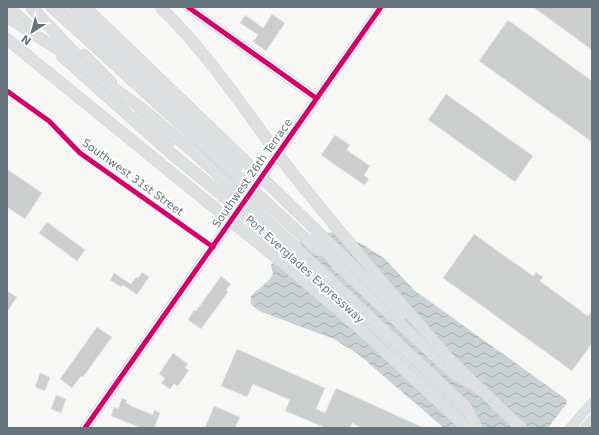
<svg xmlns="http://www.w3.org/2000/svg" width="599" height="435" font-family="'DejaVu Sans',sans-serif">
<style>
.water{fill:url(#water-waves)}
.building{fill:#cccece;stroke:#e6e6e6}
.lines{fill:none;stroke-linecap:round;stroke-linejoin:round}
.secondary-casing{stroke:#d3d4d4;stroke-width:10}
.highway-casing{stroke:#d2d3d3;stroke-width:12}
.street{stroke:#c9cbcc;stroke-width:6}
.secondary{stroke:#dedfe0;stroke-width:9}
.highway{stroke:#dedfe0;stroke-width:11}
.highway-bridge-casing{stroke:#d2d3d3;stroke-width:12;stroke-linecap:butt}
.highway-bridge{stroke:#dedfe0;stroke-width:11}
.cycleway-casing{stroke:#fff;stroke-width:8}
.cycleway{stroke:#d6006c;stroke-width:5}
.labels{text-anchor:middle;stroke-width:4;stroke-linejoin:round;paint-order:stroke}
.street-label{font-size:11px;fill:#66757d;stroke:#fff}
</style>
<defs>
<pattern id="water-waves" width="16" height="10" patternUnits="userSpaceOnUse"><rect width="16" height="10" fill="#c9d1d3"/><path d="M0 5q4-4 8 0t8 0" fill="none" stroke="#a7aeb0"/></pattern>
</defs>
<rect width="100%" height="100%" fill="#f7f7f6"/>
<path class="water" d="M334,232L362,244L384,258L414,290L563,397L567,400L566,404L548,428H444L358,354L334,339L259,311L251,304V296C259,288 268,283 273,274L271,265L307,236Z"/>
<g class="building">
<polygon points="533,7 592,7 592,50"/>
<polygon points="272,14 285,23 266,51 253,42 258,35 240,23 245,15 263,28"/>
<polygon points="508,20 592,81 592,142 479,61"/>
<polygon points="446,94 533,156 515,182 428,120"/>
<polygon points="335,135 350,145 347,150 370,166 364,175 369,179 364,185 321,155"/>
<polygon points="7,169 42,193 25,219 7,207"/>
<polygon points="47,222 85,250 77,261 39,233"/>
<polygon points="474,234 533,276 536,272 543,277 540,281 588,316 592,310 592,343 572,371 443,278"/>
<polygon points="142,272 149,277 137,295 123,285 121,287 110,280 114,273 131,284 136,277 138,278"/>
<polygon points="221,276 231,284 226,290 228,292 201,329 188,320 194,310 196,311"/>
<polygon points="7,291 17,297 7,312"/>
<polygon points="97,327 112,337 83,377 81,376 72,388 60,379"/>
<polygon points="237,349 325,388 316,409 325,413 336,388 424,428 362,428 352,423 350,428 326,428 285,411 290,400 253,384 247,397 221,386"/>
<polygon points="173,353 188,364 185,368 189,370 178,386 174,384 170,389 161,383 165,378 159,374"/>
<polygon points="40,373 50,377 45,391 35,387"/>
<polygon points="56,395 66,399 61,413 51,409"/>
<polygon points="122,398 127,400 126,403 131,405 131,406 153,415 154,410 160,413 154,428 141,428 111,416 114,407 118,409"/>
<polygon points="214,406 240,417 235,428 205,428"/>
</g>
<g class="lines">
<defs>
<g id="secondary">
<polyline points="188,7 316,98"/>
<polyline points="249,195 381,7"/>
<polyline points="85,428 242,205"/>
<polyline points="570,428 592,403"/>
<polyline points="585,428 592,420"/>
</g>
<g id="highway">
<polyline points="8,7 32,29"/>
<polyline points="31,7 86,65"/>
<polyline points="52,7 233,172"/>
<polyline points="69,7 238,165"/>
<polyline points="85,7 242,158"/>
<polyline points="7,39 210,204"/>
<polyline points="84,55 111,82"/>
<polyline points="62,56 173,155 210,185"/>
<polyline points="141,113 159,132 168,144"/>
<polyline points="337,265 453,373 482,390"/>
<polyline points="308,270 475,425"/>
<polyline points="450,360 521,428"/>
</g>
</defs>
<use href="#secondary" class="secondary-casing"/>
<use href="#highway" class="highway-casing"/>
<polyline class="street" points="7,91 49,121 80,153 213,247"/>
<use href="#secondary" class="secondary"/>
<use href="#highway" class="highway"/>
<defs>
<g id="highway-bridge">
<path d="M160,7C210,55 245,111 286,165C338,232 395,296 450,360"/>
<polyline points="7,17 72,58 145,111 197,155 466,407 476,426"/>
<polyline points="242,158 402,314"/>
<polyline points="233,172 319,251"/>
<polyline points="210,185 308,270"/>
<polyline points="210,204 289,268 359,328 467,428"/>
<polyline points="315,237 337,265"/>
</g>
</defs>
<use href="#highway-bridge" class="highway-bridge-casing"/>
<use href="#highway-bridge" class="highway-bridge"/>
<defs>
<g id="cycleway">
<polyline points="188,7 316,98"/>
<polyline points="7,91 49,121 80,153 213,247"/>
<polyline points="85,428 381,7"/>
</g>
</defs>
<use href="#cycleway" class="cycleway-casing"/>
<use href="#cycleway" class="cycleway"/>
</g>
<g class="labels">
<g class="street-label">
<text transform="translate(252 173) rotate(-55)" y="4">Southwest 26th Terrace</text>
<text transform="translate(133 177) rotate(36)" y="4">Southwest 31st Street</text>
<text transform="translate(305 269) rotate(42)" y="4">Port Everglades Expressway</text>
</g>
</g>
<rect width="599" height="435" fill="none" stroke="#66757d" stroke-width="16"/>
<g transform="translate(32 32) rotate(216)" stroke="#ffffff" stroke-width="3" paint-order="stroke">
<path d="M0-3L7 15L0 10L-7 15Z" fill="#66757d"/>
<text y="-6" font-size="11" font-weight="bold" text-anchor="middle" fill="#66757d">N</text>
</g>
</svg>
